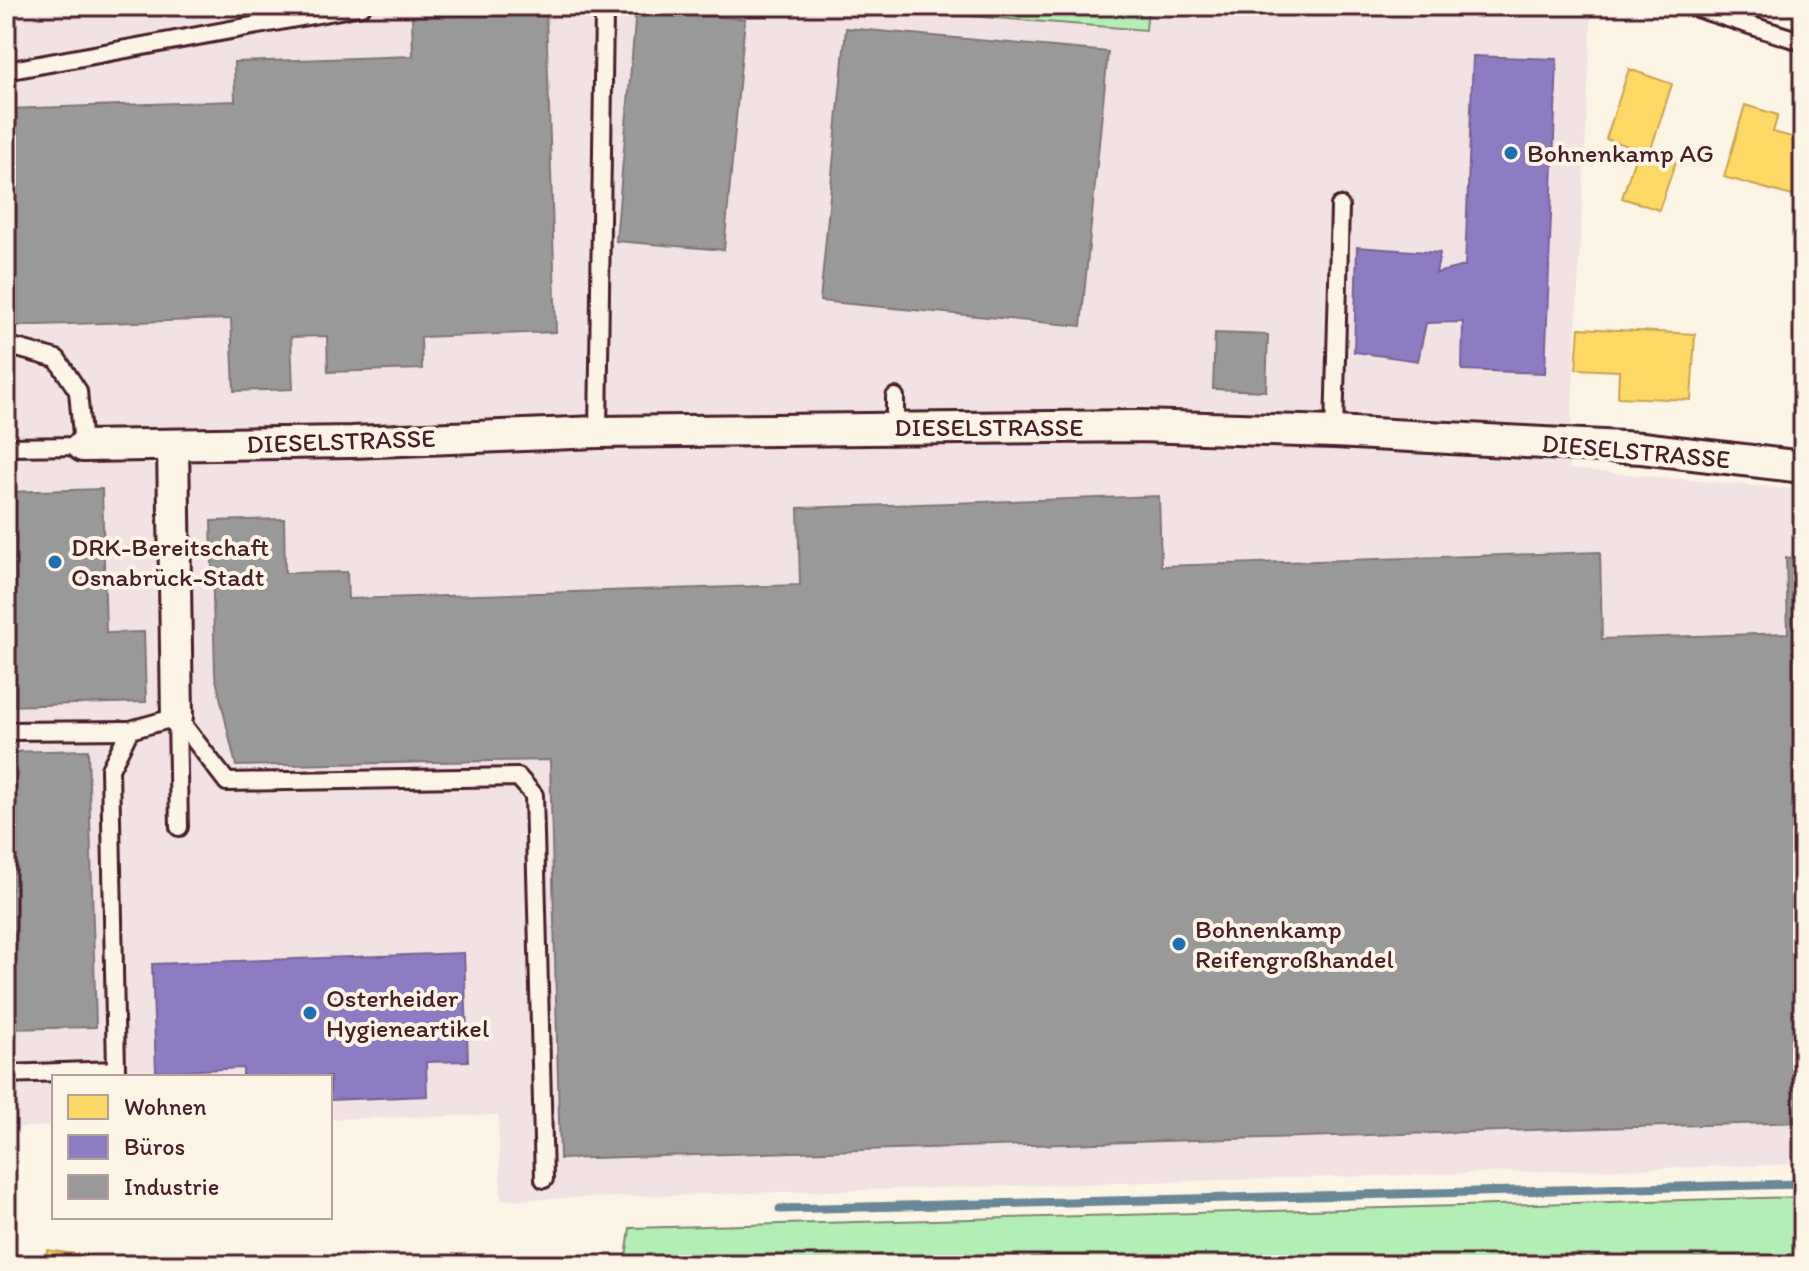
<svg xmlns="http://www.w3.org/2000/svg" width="1809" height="1271" font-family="Itim,sans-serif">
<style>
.built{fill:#f2e2e3}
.green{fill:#b3efb4;stroke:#7e8770;stroke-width:2}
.homes{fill:#ffd966;stroke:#c9a154;stroke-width:2}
.offices{fill:#8e7cc3;stroke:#7a6095;stroke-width:2}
.industry{fill:#999;stroke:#817478;stroke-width:2}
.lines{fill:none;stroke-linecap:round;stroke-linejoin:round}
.stream{stroke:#6b8898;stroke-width:9}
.lane-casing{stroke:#4a1f2b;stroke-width:22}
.street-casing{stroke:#4a1f2b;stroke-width:36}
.lane{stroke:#fcf5e5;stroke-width:16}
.street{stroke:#fcf5e5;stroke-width:30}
.poi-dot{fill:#1f6fb2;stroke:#fcf5e5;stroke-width:3}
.labels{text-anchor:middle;stroke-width:8;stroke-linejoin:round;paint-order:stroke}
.poi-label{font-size:26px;fill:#4a1f2b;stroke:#fcf5e5;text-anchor:start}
.street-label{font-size:26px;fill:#4a1f2b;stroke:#fcf5e5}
</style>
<rect width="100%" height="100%" fill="#fcf5e5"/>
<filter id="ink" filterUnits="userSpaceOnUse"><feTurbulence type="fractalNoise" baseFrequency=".0125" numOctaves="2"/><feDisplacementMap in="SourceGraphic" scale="16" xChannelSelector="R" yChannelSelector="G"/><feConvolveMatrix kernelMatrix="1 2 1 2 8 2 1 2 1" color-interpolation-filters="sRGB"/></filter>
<g filter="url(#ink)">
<polygon class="built" points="73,6 844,6 1145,30 1148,6 1592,6 1569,469 1803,490 1803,1164 501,1200 498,1115 330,1119 330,1077 54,1077 54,1126 6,1128 6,19"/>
<g class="green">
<polygon points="844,6 1148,6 1146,30"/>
<polygon points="1803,1197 1803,1265 625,1265 630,1228"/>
</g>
<g class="homes">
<polygon points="1629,69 1672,84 1651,149 1677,158 1659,210 1622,198 1638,149 1606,139"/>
<polygon points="1745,105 1778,115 1773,132 1803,140 1803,199 1724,177"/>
<polygon points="1579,328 1695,334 1691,400 1618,397 1619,371 1576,369"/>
<polygon points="47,1250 95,1257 100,1258 99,1265 45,1265"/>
</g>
<g class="offices">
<polygon points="1473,56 1557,59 1545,373 1462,370 1463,322 1426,323 1418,361 1354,352 1357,247 1440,253 1436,273 1465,266"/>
<polygon points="464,953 468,1061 426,1062 427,1096 330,1100 330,1077 243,1077 243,1068 156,1072 152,964"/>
</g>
<g class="industry">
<polygon points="636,10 745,19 724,250 616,241"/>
<polygon points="546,12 556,332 421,337 422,369 328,372 327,336 291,337 293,389 234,391 231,319 6,326 6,109 235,101 234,62 413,56 412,17"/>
<polygon points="846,28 1108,52 1081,326 820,301"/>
<polygon points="1215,333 1268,335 1266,391 1213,389"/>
<polygon points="102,489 106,633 144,632 146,702 6,706 6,492"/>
<polygon points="1159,496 1161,566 1600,552 1602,639 1788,633 1786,558 1803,558 1803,1122 560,1159 550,760 236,766 215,675 211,521 284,519 285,573 347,572 348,599 800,585 798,508"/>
<polygon points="88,750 96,1027 6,1029 6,752"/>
</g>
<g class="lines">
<polyline class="stream" points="780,1209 1803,1184"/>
<defs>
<g id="lane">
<polyline points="1690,6 1803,42"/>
<polyline points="6,71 362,6"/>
<polyline points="6,345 57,359 78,391 83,446 6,447"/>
<polyline points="895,428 895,397"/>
<polyline points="598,432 604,12"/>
<polyline points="1334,432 1340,206"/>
<polyline points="177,717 227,782 518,777 534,795 544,1179"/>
<polyline points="177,717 179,827"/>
<polyline points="6,731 130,730"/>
<polyline points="6,1074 116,1070 110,769 130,730 177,717"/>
</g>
<g id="street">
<polyline points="173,445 177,717"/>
<polyline points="83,446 352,442 598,432 1139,426 1334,432 1642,448 1803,467"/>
</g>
</defs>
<use href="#lane" class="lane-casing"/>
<use href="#street" class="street-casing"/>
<use href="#lane" class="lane"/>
<use href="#street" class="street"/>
</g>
</g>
<g class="poi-dot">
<circle cx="1511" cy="153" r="8"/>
<circle cx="55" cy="562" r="8"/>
<circle cx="1179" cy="944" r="8"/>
<circle cx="310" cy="1013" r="8"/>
</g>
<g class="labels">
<g class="poi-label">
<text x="1527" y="162">Bohnenkamp AG</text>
<text x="71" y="556">DRK-Bereitschaft<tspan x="71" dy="30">Osnabrück-Stadt</tspan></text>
<text x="1195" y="938">Bohnenkamp<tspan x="1195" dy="30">Reifengroßhandel</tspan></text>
<text x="326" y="1007">Osterheider<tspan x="326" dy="30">Hygieneartikel</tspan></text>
</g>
<g class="street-label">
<text x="989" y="436">DIESELSTRASSE</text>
<text transform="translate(341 441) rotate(-2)" y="9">DIESELSTRASSE</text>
<text transform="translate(1636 451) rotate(5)" y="9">DIESELSTRASSE</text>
</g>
</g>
<rect width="1809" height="1271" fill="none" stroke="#fcf5e5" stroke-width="32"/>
<rect x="16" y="16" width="1777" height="1239" fill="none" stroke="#4a1f2b" stroke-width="3" filter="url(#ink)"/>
<rect x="52" y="1075" width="280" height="144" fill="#fcf5e5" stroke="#b59f9b" stroke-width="2"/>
<rect x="68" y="1095" width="40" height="24" fill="#ffd966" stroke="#b59f9b" stroke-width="2"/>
<text x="124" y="1115" font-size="24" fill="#4a1f2b">Wohnen</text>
<rect x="68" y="1135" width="40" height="24" fill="#8e7cc3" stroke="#b59f9b" stroke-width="2"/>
<text x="124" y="1155" font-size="24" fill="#4a1f2b">Büros</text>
<rect x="68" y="1175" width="40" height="24" fill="#999999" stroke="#b59f9b" stroke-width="2"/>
<text x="124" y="1195" font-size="24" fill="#4a1f2b">Industrie</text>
</svg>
